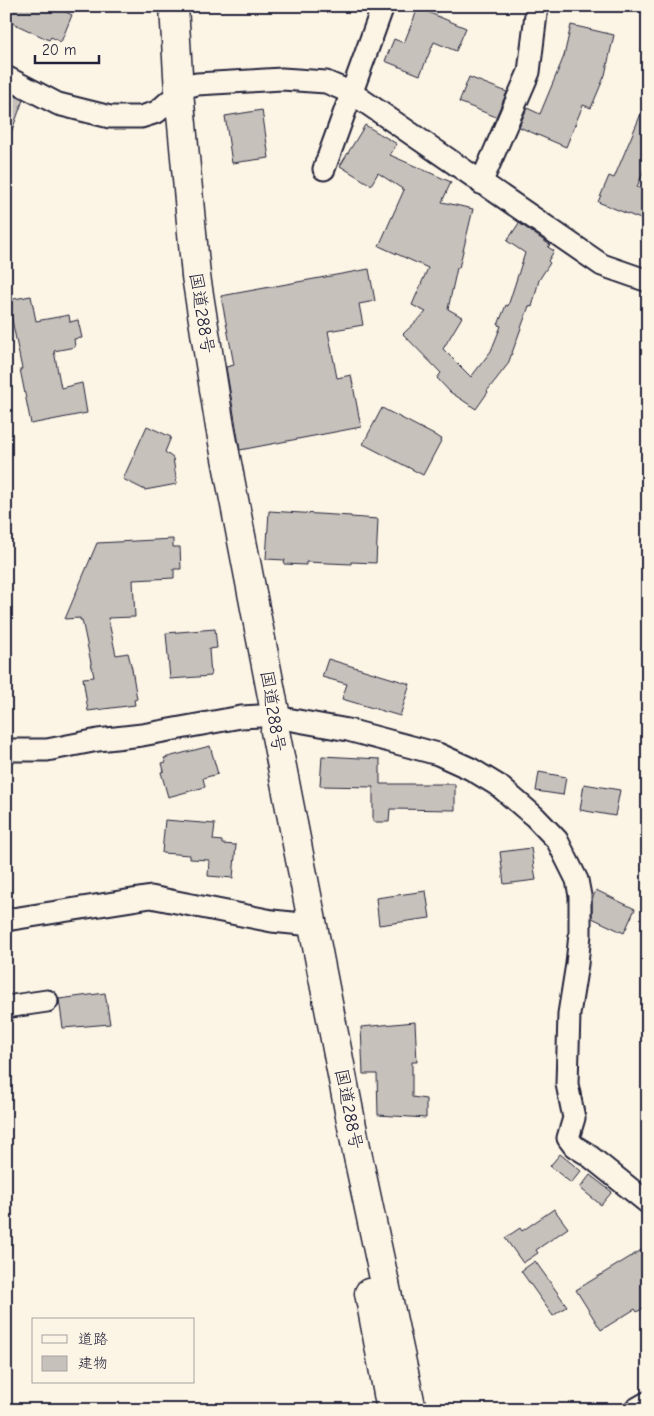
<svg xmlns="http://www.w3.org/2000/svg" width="654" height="1416" font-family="'Comic Neue','Klee One',sans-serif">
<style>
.building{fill:#c6c1bb;stroke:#22223b}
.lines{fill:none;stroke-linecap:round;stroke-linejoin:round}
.minor-casing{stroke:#22223b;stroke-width:25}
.trunk-casing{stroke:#22223b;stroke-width:31}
.minor{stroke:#fcf5e5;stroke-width:21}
.trunk{stroke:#fcf5e5;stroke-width:28}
.labels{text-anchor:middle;stroke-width:4.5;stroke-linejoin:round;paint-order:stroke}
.street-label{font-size:18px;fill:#22223b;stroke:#fcf5e5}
</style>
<rect width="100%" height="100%" fill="#fcf5e5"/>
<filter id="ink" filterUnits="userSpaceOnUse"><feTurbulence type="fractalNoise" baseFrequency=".02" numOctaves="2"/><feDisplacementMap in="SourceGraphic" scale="10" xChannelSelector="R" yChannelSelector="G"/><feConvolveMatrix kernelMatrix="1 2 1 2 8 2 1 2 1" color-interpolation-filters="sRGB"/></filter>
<g filter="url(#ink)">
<g class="building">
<polygon points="6,6 54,6 72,15 61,42 51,37 49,40 6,20"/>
<polygon points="418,8 466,28 456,51 434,42 420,75 385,61 394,39 404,43"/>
<polygon points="571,25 614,35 605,75 591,108 583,105 566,147 519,127 527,108 540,114 564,56"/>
<polygon points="469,77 507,92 496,117 459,102"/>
<polygon points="6,91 23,100 8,141 6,141"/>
<polygon points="648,97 648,160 637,187 648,192 648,222 598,202 609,176 614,178"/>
<polygon points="262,110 269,158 232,163 225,116"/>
<polygon points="365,125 397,144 390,155 451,182 442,202 473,209 459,268 457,268 448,309 462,317 443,349 471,377 491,351 501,326 498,325 506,305 508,306 525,253 507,241 519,223 550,245 548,247 554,251 548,261 550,263 539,280 532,307 529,306 508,364 487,391 488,392 476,409 450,392 437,378 441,373 403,334 426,312 412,305 428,268 379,246 404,190 378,173 371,185 340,166"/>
<polygon points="369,269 375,301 359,304 363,325 328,331 337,378 351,375 361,427 240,450 226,367 234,365 221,296"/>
<polygon points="31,296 36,321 69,315 70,322 78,320 82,338 74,339 75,347 54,351 61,388 82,383 87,413 31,424 20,369 22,369 8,300"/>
<polygon points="382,408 442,439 423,475 363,444"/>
<polygon points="147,426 171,437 165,452 173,458 177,484 145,490 123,479"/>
<polygon points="269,511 351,516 351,517 378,519 376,563 351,562 351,564 306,562 306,565 284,564 285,560 266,559"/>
<polygon points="173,539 173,547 180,547 181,569 174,569 174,578 133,580 135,617 108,618 116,655 128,653 132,669 137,699 134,700 135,705 88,711 83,678 94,677 82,620 80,620 80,618 65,619 97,543"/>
<polygon points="215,629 217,648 209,649 211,676 170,679 166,633"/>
<polygon points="328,659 410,684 400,716 342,699 347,684 322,677"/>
<polygon points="210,746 218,774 203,778 205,787 168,797 161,772 164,771 162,763 166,762 164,758"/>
<polygon points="322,756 380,759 380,784 455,784 455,810 390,809 389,822 373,822 373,787 320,786"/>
<polygon points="539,772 566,777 563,795 536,791"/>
<polygon points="584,784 620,790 615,816 580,810"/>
<polygon points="165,820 215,824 213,840 222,841 222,844 236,845 233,878 208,876 209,860 190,859 190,855 162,853"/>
<polygon points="531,848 536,880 504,884 500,852"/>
<polygon points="596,890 635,909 624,933 592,918 592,899"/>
<polygon points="426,891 430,918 379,925 376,898"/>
<polygon points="105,993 110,1024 63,1028 59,999"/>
<polygon points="415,1022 417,1062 412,1062 412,1097 426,1099 426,1118 378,1115 377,1074 363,1074 361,1027"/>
<polygon points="560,1154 581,1171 571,1183 550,1166"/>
<polygon points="590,1175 612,1192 601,1205 580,1188"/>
<polygon points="554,1209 568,1228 536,1250 538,1253 523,1263 505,1238 520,1228 522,1231"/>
<polygon points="648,1246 648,1305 637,1312 635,1309 601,1330 576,1290"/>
<polygon points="535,1261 567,1306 553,1316 521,1271"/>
</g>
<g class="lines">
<defs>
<g id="minor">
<polyline points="6,77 58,104 110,117 141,117 157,112 185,87 197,84 282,79 326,82 352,93 602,265 648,281"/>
<polyline points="324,169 383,6"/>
<polyline points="481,183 529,72 537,6"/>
<polyline points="276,717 348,730 438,754 471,769 499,786 535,817 557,840 577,880 580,896 580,934 577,964 569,1014 567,1084 574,1118 568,1138 574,1146 587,1154 648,1203"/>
<polyline points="6,750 47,750 98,740 142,735 241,717 260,716"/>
<polyline points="6,920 151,897 272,921 312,925"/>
<polyline points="6,1007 47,1001"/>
<polyline points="634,1410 648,1402"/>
</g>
<g id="trunk">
<polyline points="174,6 179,92 196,276 220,427 276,717 275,731 357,1152 412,1410"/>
<polyline points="369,1293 391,1410"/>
</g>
</defs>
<use href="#minor" class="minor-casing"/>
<use href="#trunk" class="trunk-casing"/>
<use href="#minor" class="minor"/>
<use href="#trunk" class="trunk"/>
</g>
</g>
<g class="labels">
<g class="street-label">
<text transform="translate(202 313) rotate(81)" y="6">国道288号</text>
<text transform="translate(273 711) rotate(81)" y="6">国道288号</text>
<text transform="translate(349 1109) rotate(79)" y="6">国道288号</text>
</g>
</g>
<rect width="654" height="1416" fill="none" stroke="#fcf5e5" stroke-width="25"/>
<rect x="12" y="12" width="629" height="1391" fill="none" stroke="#22223b" stroke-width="2" filter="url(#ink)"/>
<rect x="32" y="1318" width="162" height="65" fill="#fcf5e5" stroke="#a5a1a1"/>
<rect x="42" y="1335" width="25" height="8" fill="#fcf5e5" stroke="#a5a1a1"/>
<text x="78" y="1344" font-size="15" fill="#22223b">道路</text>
<rect x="42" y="1356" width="25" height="15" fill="#c6c1bb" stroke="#a5a1a1"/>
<text x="78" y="1368" font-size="15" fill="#22223b">建物</text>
<path d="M35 55v8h64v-8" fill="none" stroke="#22223b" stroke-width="2.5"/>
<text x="42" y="55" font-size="15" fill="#22223b" stroke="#fcf5e5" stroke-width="4" paint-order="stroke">20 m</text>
</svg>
